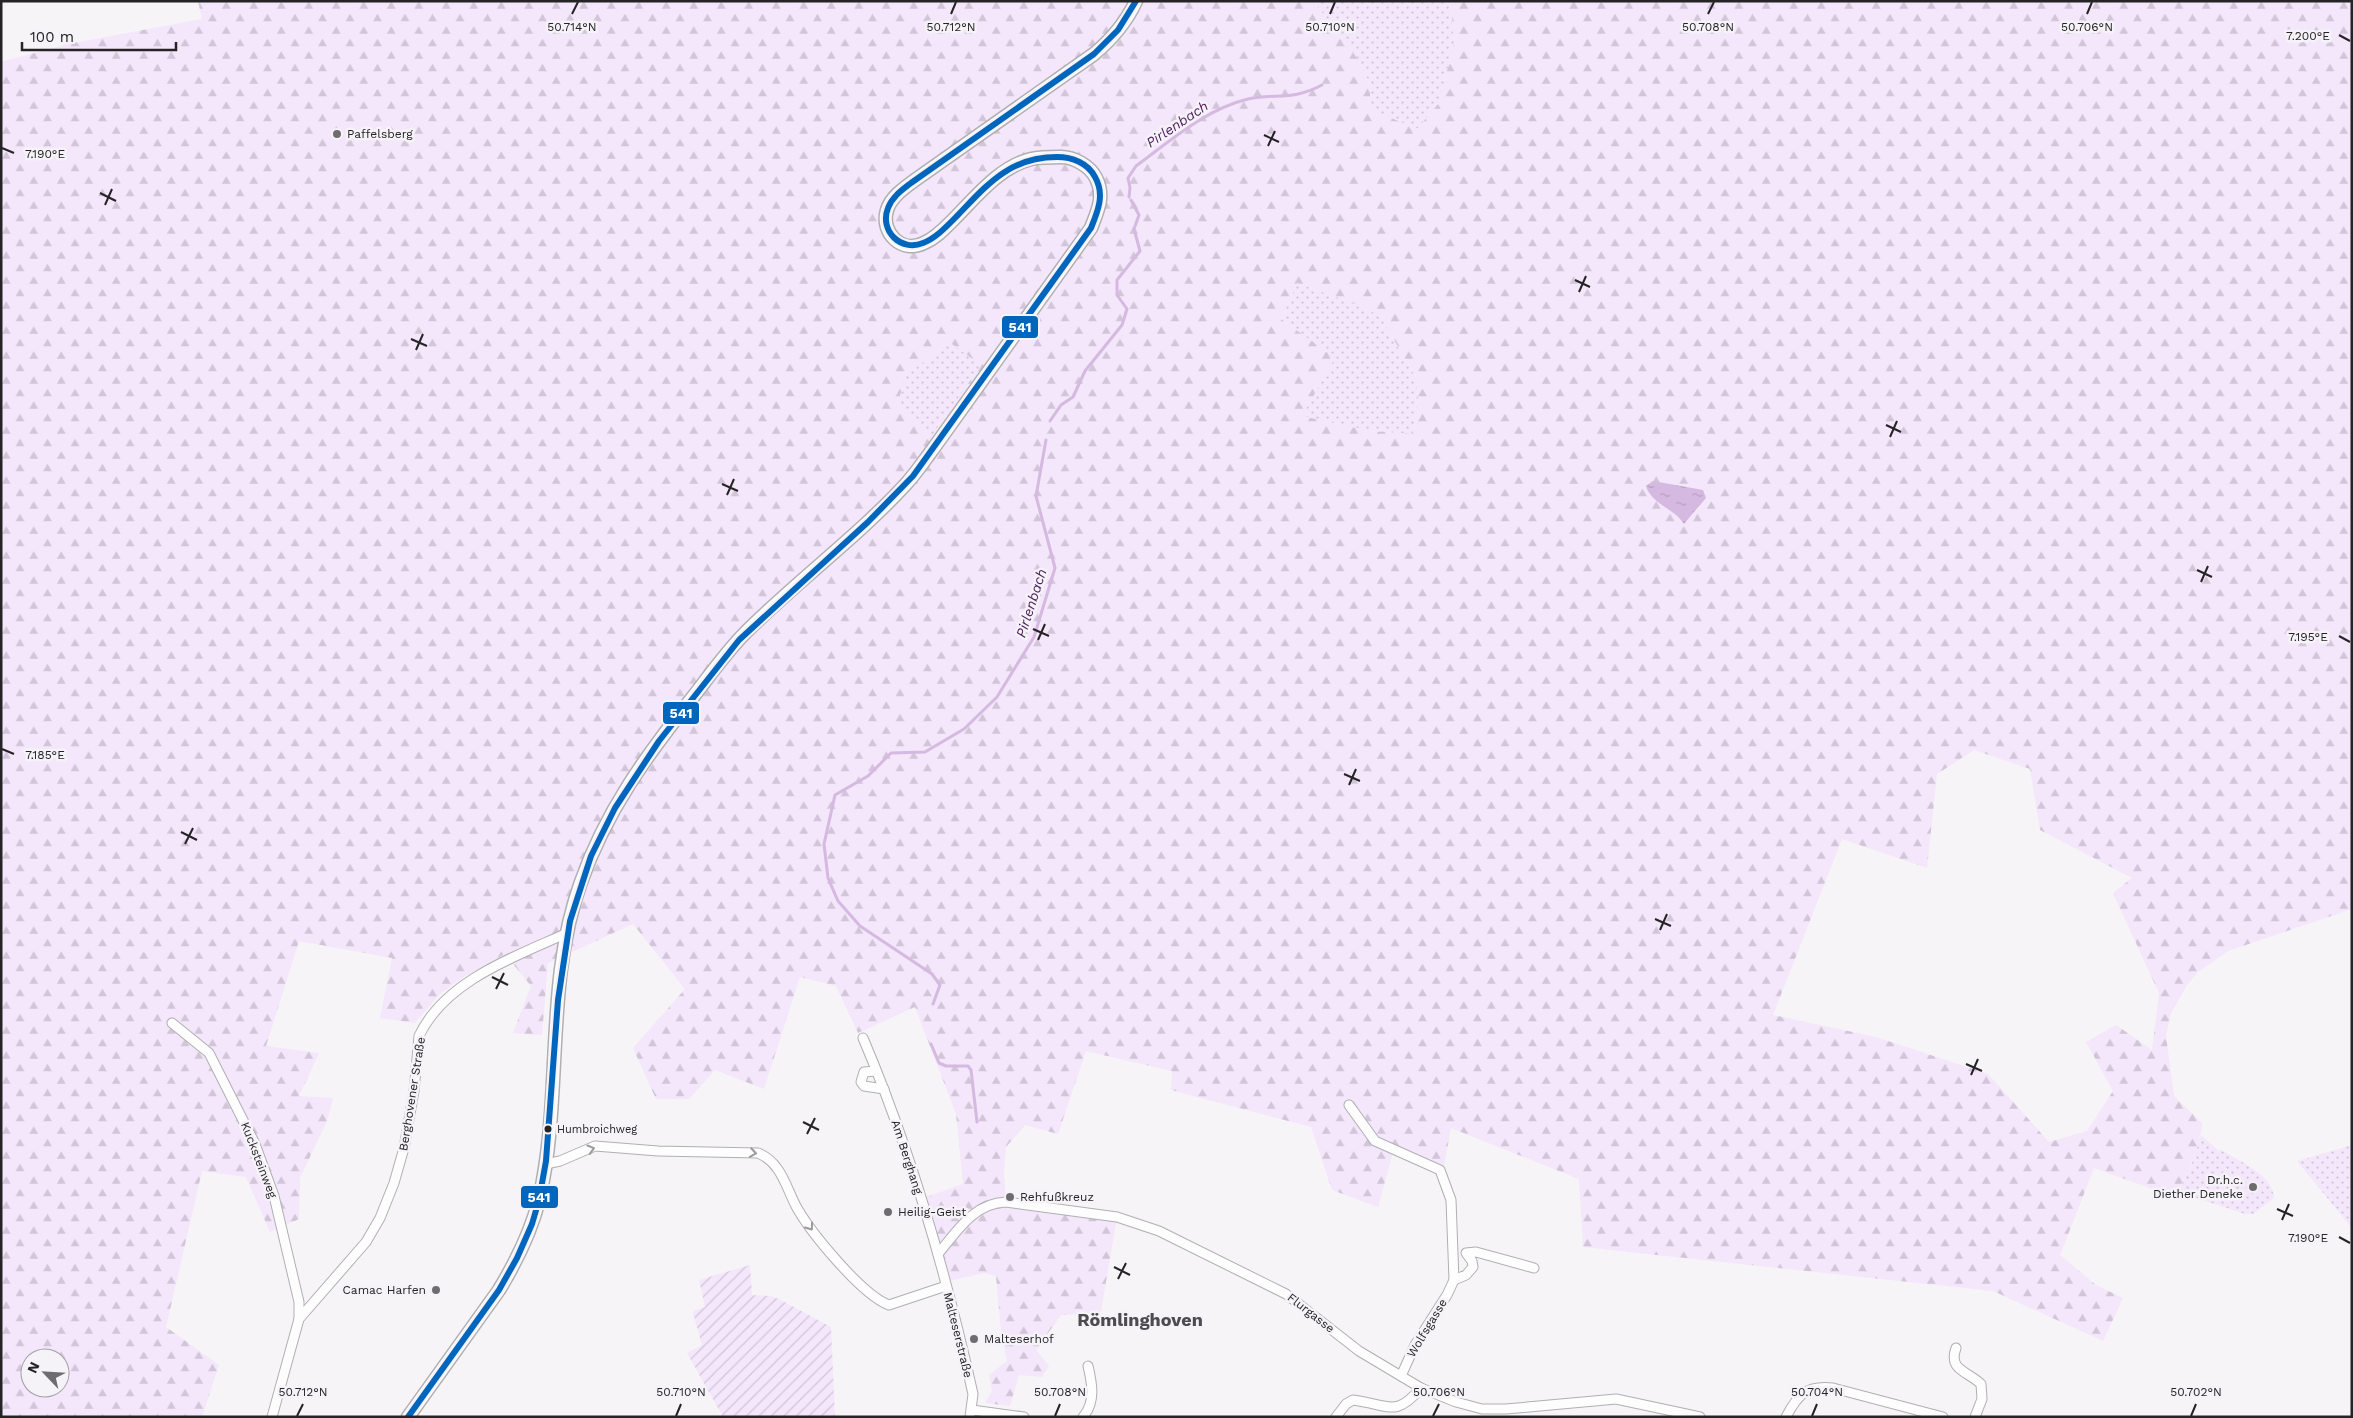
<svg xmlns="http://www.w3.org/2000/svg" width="2353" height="1418" font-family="'Work Sans',sans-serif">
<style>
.grass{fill:url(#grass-dots)}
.forest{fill:url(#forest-firs);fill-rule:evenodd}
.garden{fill:url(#garden-furrows)}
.water{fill:url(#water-ripples)}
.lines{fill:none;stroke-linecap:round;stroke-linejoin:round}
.stream{stroke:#d5b9e1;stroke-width:3}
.street-casing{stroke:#b0afb1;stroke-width:11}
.secondary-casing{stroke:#b0afb1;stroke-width:15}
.street{stroke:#fefdfe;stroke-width:9}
.secondary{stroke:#fefdfe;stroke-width:12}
.bus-1-casing{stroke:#f6f3f8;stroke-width:10}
.bus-1{stroke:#0065bd;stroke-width:6}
.oneway{stroke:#9c9b9c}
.ticks{fill:none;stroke:#252325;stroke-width:2}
.poi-dot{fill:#6e6c6e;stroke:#f6f3f8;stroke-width:2}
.bus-dot{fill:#252325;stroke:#f6f3f8;stroke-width:2}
.labels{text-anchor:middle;stroke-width:5;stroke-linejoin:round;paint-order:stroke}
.bus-label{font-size:11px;fill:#252325;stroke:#f6f3f8;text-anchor:start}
.poi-label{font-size:12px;fill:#252325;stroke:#f6f3f8;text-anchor:start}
.street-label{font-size:12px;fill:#252325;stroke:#f6f3f8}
.water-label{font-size:14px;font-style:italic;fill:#4d1c5f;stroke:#f6f3f8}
.district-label{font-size:18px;font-weight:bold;fill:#4e4b4f;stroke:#f6f3f8}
.ticks-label{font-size:12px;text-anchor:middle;fill:#252325;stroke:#f6f3f8;stroke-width:5;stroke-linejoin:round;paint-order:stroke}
.line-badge{stroke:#f6f3f8;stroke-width:2}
.badge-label{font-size:14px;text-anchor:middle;font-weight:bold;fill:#fff}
</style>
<defs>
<pattern id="grass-dots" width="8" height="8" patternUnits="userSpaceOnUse" patternTransform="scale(1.25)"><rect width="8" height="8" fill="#f4e6fb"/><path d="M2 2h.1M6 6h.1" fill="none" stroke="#d1c5d7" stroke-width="1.8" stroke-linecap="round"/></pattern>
<pattern id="forest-firs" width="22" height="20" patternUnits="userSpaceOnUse" patternTransform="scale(1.25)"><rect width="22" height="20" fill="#f4e6fb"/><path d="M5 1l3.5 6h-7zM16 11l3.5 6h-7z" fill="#d1c5d7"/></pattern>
<pattern id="garden-furrows" width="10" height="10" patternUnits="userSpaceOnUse" patternTransform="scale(1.25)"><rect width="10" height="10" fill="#f4e6fb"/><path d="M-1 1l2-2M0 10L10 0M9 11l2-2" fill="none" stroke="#d1c5d7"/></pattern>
<pattern id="water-ripples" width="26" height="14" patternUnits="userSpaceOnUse" patternTransform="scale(1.25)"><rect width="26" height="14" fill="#d5b9e1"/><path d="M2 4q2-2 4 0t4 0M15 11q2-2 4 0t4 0" fill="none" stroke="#b79fc1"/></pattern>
</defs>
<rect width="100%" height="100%" fill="#f6f4f7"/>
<g class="grass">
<polygon points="1313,1 1449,1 1452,17 1454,43 1439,103 1417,129 1382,114 1370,103 1370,84 1358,59"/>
<polygon points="1297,283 1362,306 1381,317 1416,378 1418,399 1413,434 1370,431 1301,416 1281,319"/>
<polygon points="949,342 982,365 931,437 898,404 905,376"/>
<path d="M2201,1135L2220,1152L2219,1149C2237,1160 2273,1174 2274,1198L2253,1214H2245L2178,1192L2192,1163Z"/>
<polygon points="2352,1145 2352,1228 2297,1161"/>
</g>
<path class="forest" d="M198,1H1313L1358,59L1370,84V103L1382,114L1417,129L1439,103L1454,43L1452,17L1449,1H2352V909L2228,951L2198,972L2187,985L2171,1013L2166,1036L2174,1096L2202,1123C2200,1150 2187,1173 2175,1197L2094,1168L2060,1255L2096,1285L2123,1298L2103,1341L1993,1291L1583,1247L1579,1179L1451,1128L1444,1166L1395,1145L1378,1207L1332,1190L1311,1127L1171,1090L1172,1071L1086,1051L1058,1134L1025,1125L1006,1147L1004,1172L1006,1203L1117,1217L1100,1317L1085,1314L1061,1315L1036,1350L1049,1366L1042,1377L1019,1375L1010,1406L985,1403L992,1391L989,1375L1007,1361L1001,1331L996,1276L983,1273L945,1282L924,1198L963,1184L956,1114L915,1007L858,1033L836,986L800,977L764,1089L715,1070L689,1099H656L633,1048L685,989L633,924L548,963L542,1035L513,1033L531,986L505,954L460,979L439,995L415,1023L380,1018L392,958L299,941L266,1046L319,1053L299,1096L333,1098L327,1121L300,1178L299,1219L270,1232L246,1177L202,1171L166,1327L219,1365L202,1417H1V62L68,44L202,19ZM1297,283L1362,306L1381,317L1416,378L1418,399L1413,434L1370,431L1302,416L1335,358L1281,319ZM949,342L981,365L931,437L898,404L905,376ZM1649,494L1700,507L1684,524L1679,516ZM1974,750L2030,769L2040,830L2132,878L2113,893L2159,993L2152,1050L2116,1025L2086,1042L2113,1091L2087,1131L2049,1142L1988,1074L1876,1037L1773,1015L1842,839L1927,868L1937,774ZM30,1358H60V1388H30Z"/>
<polygon class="garden" points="750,1265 752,1295 770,1296 779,1299 831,1327 835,1417 723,1417 687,1353 702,1345 693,1313 695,1310 705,1307 699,1280"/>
<path class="water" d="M1653,481L1703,490L1706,498L1684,524C1674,508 1651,504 1646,486Z"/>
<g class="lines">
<g class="stream">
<path d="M1129,197L1130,188L1128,178L1136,166C1170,141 1206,109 1248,99C1277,93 1292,101 1322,85"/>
<polyline points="1050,421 1061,405 1073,397 1085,371 1122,325 1127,309 1117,295 1117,280 1140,251 1134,229 1139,215 1131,200"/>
<polyline points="933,1004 940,985 932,974 860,926 838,901 828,878 824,844 835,795 868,776 891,753 925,752 964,729 997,697 1034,637 1055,568 1036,496 1046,440"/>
<polyline points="931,1044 939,1063 946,1066 968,1066 971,1070 977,1122"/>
</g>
<defs>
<g id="street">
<polyline points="172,1023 209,1053 255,1144 274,1196 299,1302 299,1319"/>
<path d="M863,1038C912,1153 946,1273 973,1394L970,1417"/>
<polyline points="876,1071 864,1072 861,1082 864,1086 884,1089"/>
<polyline points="1349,1105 1375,1141 1440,1170 1451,1200 1454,1280 1447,1295 1415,1345 1401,1376"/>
<path d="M546,1164L560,1161L595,1146L658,1151L758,1153C782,1163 786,1188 797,1208C812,1234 862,1295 889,1305L946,1286"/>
<path d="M938,1254C957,1231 974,1203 1006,1202L1117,1217L1159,1231L1286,1294L1359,1351L1421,1388L1456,1402L1482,1409H1506L1616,1399L1700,1417"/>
<polyline points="1454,1280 1466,1275 1473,1267 1472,1261 1466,1253 1476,1252 1534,1268"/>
<path d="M1956,1348C1948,1370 1967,1371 1981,1384L1982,1399L1975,1417"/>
<polyline points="972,1410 1024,1417"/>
<path d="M272,1417L299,1319L366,1242L380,1218L394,1183L404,1148L414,1091L419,1036C445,981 514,957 565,934"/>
<path d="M1083,1417C1096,1402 1092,1383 1088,1366"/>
<path d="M1336,1417L1346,1404L1353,1400C1390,1405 1395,1418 1421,1388"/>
<path d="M1786,1417C1798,1394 1807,1385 1833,1388L1943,1417"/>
</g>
<path id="secondary" d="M408,1417L499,1290C516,1262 531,1232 539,1200C563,1096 544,984 581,882C606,811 646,756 693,697C710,675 726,652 746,632C797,581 857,537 906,484C916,473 924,461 933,449L1091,228C1098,210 1105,196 1096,178C1090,166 1074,157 1061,157C1052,157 1040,157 1031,159C999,167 976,197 954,219C945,228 936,238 924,243C902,254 880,233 887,210C891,197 904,188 915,180L1094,54C1112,39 1126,23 1136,1"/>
</defs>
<use href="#street" class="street-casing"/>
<use href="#secondary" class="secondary-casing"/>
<use href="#street" class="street"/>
<use href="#secondary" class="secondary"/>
<defs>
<path id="bus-1" d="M408,1417L499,1290L517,1258L532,1224L539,1200L546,1161L558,1000L570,921L591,856L615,808L659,741L739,640L868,522L913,476L1091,228C1098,211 1105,194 1095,177C1088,163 1072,157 1057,157C1009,157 987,185 956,217C946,227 936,238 923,243C901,252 879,231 888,208C892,197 902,190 911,183L1094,54L1118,30L1136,1"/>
</defs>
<use href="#bus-1" class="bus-1-casing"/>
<use href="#bus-1" class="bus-1"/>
</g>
<defs><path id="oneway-chevron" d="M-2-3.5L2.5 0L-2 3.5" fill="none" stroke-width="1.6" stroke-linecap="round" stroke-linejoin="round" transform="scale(1.25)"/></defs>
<g class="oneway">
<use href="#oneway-chevron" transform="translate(591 1149) rotate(-16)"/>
<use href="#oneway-chevron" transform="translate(753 1153) rotate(9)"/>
<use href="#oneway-chevron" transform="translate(810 1227) rotate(54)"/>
</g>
<path class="ticks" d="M572,14L578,2M951,14L956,2M1330,14L1335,2M1708,14L1714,2M2087,14L2092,2M2339,35L2350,41M1264,135L1279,142M1268,146L1275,131M2,148L14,153M100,193L116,201M105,205L112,189M1575,280L1590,287M1579,292L1586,276M411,339L427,346M416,350L423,334M1886,425L1901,432M1890,437L1897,421M722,484L738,491M727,495L734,479M2197,570L2212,577M2201,582L2208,566M1033,629L1049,636M2339,636L2350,642M1038,640L1045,624M2,749L14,754M1344,774L1360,781M1349,785L1356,769M181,832L197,840M185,844L193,828M1655,919L1671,926M1660,930L1667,914M492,977L508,985M496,989L504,973M1966,1064L1982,1071M1971,1075L1978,1059M803,1122L819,1130M807,1134L815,1118M2277,1209L2293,1216M2282,1220L2289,1204M2339,1237L2350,1243M1114,1267L1130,1275M1118,1279L1126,1263M297,1416L303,1404M676,1416L681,1404M1055,1416L1060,1404M1433,1416L1439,1404M1812,1416L1817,1404M2191,1416L2196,1404"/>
<g class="poi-dot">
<circle cx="337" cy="134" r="5"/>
<circle cx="2253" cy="1187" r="5"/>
<circle cx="1010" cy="1197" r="5"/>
<circle cx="888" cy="1212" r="5"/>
<circle cx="436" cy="1290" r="5"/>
<circle cx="974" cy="1339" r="5"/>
</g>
<circle class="bus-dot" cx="548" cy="1129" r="4.5"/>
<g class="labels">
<g class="bus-label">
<text x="557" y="1133">Humbroichweg</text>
</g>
<g class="poi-label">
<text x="347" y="138">Paffelsberg</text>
<text x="2243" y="1184" text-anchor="end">Dr.h.c.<tspan x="2243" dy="14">Diether Deneke</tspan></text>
<text x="1020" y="1201">Rehfußkreuz</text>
<text x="898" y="1216">Heilig-Geist</text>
<text x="426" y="1294" text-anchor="end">Camac Harfen</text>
<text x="984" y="1343">Malteserhof</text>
</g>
<g class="street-label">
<text transform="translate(412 1094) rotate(-81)" y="4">Berghovener Straße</text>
<text transform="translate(907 1157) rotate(72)" y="4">Am Berghang</text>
<text transform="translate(259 1160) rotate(69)" y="4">Kucksteinweg</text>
<text transform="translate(1311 1313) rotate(38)" y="4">Flurgasse</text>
<text transform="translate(1427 1328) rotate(-59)" y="4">Wolfsgasse</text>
<text transform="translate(958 1335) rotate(76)" y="4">Malteserstraße</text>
</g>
<g class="water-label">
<text transform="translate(1177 124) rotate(-34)" y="5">Pirlenbach</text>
<text transform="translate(1031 603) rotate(-72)" y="5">Pirlenbach</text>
</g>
<g class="district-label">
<text x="1140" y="1326">Römlinghoven</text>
</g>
</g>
<g class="ticks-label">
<text x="572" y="31">50.714°N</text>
<text x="951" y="31">50.712°N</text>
<text x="1330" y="31">50.710°N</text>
<text x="1708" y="31">50.708°N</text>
<text x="2087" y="31">50.706°N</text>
<text x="2308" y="40">7.200°E</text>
<text x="45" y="158">7.190°E</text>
<text x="2308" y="641">7.195°E</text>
<text x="45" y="759">7.185°E</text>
<text x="2308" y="1242">7.190°E</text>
<text x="303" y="1396">50.712°N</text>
<text x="681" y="1396">50.710°N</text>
<text x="1060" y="1396">50.708°N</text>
<text x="1439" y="1396">50.706°N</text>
<text x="1817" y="1396">50.704°N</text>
<text x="2196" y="1396">50.702°N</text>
</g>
<g class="line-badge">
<rect x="1001" y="315" width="38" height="24" rx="5" fill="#0065bd"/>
<rect x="662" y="701" width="38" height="24" rx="5" fill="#0065bd"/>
<rect x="520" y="1185" width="39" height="24" rx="5" fill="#0065bd"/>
</g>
<g class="badge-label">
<text x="1020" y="332">541</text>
<text x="681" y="718">541</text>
<text x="539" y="1202">541</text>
</g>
<rect width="2353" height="1418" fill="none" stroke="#252325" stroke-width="5"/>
<g transform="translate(45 1373) rotate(295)"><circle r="24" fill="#f6f3f8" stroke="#a2a0a4"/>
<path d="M0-4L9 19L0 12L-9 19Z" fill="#6e6c6e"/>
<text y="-8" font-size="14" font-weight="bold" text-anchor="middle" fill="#252325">N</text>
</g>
<path d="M22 42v8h154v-8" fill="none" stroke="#252325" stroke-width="2.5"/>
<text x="30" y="42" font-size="15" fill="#252325" stroke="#f6f3f8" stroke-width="4" paint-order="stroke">100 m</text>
</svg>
